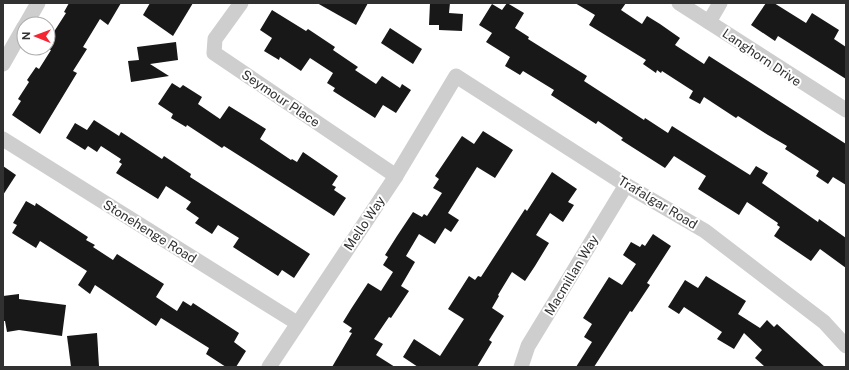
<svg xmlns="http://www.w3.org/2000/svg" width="849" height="370" font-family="'Public Sans',sans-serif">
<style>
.building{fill:#181818}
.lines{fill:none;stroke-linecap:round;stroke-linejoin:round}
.street{stroke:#cecece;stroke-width:15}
.labels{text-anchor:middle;stroke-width:4;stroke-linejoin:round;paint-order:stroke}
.street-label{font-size:13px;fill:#313131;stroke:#fff}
</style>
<rect width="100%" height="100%" fill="#fff"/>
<g class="building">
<polygon points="69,3 121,3 108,25 100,19 83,47 87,49 73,71 77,73 40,134 12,115 21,101 18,99 29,82 27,80 36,67 39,69 51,50 48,49 48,41 66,13 64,12"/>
<polygon points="150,3 193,3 173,36 143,15"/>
<polygon points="317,3 368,3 356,25"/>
<polygon points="430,3 450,3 449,13 463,14 462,31 439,30 439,25 429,25"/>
<polygon points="507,3 524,13 515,28 529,37 528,39 587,76 584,81 644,120 645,118 668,133 672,126 750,175 756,166 768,173 762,183 818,222 819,219 846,238 846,268 820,249 811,261 774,236 780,227 777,225 778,223 747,202 739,215 698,189 706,176 674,156 665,168 621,140 623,138 598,121 596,124 551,95 554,90 523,71 520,75 505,66 510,57 486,42 492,33 479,25 492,4 502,10"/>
<polygon points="575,3 626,3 621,10 642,24 647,16 660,24 680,38 675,45 704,64 709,56 846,144 846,185 833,177 828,184 816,176 819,171 785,149 787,146 768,135 738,116 736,118 704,97 700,104 689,98 693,91 662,71 661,73 657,70 656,73 643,64 646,60 589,25 595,15"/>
<polygon points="766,3 774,3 806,23 812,13 839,30 834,39 846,47 846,79 778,36 775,41 751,25"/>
<polygon points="272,10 306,31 308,29 335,47 333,50 358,67 355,70 376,84 382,76 400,88 402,84 411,90 396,113 383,105 375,118 333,91 335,88 327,83 333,73 310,58 301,71 280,57 279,60 264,51 272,38 260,30"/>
<polygon points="390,28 422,49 413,64 381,43"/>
<polygon points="176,42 178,60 150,64 169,76 131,82 128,61 139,60 137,47"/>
<polygon points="172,83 180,88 183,85 202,97 198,104 220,119 229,106 266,129 260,139 291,160 292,159 297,162 303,152 338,176 332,185 336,187 334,190 346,198 334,216 224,146 222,148 219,146 187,125 186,127 171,118 173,114 158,104"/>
<polygon points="94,120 119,136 121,132 162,159 164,156 191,174 190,177 310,254 294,278 282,270 278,276 233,247 239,238 218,225 212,234 195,223 199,218 186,209 191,202 166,186 158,199 116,173 122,164 119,162 121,159 101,146 97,152 88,146 85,150 66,138 75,123 87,130"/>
<polygon points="483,131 513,150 495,178 477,167 448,213 459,220 451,232 445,228 435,244 419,234 406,256 415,262 401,286 409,291 391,318 389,317 374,339 383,344 376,355 395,367 332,367 352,333 349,332 352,328 343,322 351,309 368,283 381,291 393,272 383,265 388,257 385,255 397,236 413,212 422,217 424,214 427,216 442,193 433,188 439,179 435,176 462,136 474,144"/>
<polygon points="3,166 16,175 3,195"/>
<polygon points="552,172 577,189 568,202 574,205 563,222 550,213 536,235 549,243 535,266 525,281 512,272 498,295 499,296 492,308 504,316 489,340 492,342 477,367 418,367 403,357 414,339 440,356 464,319 448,309 469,276 475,280 478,276 481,277 525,209 527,211"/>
<polygon points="26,201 35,206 36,203 88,237 86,240 95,245 93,247 113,260 117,254 164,284 156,297 177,311 183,301 191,306 193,303 239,333 234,342 246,351 236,367 226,367 206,354 209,348 161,318 156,326 95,285 90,294 78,285 87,271 40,241 36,248 12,233 17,225 13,223"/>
<polygon points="653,234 671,246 647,283 650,285 632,312 630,311 594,367 576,367 592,342 584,337 592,324 583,318 609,277 622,285 636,264 623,255 631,242 640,247 642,244 645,246"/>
<polygon points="706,276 746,301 738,314 760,328 767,320 774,327 777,324 825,367 765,367 755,358 762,350 744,333 734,349 717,339 722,332 684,307 679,314 668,307 685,280 698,288"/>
<polygon points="19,294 19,299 66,305 62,336 19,330 7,332 5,321 3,321 3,296"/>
<polygon points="97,333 99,366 71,367 67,336"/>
</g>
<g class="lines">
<g class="street">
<polyline points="241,3 215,39 214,53 396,176"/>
<polyline points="679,3 846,110"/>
<polyline points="709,22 720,3"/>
<polyline points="26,24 38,3"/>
<polyline points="3,64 24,27"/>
<polyline points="3,139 297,323"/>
<polyline points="269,367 396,176 456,76 626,185 705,231 824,322 846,346"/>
<polyline points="521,367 528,346 626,185"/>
</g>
</g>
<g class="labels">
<g class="street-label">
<text transform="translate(762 57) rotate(34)" y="5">Langhorn Drive</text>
<text transform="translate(281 98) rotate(34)" y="5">Seymour Place</text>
<text transform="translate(658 202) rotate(31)" y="5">Trafalgar Road</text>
<text transform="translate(364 223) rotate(-56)" y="5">Mello Way</text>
<text transform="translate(150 231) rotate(32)" y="5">Stonehenge Road</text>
<text transform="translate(571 275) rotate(-59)" y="5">Macmillan Way</text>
</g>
</g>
<rect width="849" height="370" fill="none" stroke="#313131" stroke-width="8"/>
<g transform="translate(36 36) rotate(271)"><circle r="19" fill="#ffffff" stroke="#adadad"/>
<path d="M0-3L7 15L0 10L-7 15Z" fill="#f52632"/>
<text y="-6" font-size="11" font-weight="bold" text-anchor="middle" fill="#313131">N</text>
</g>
</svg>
